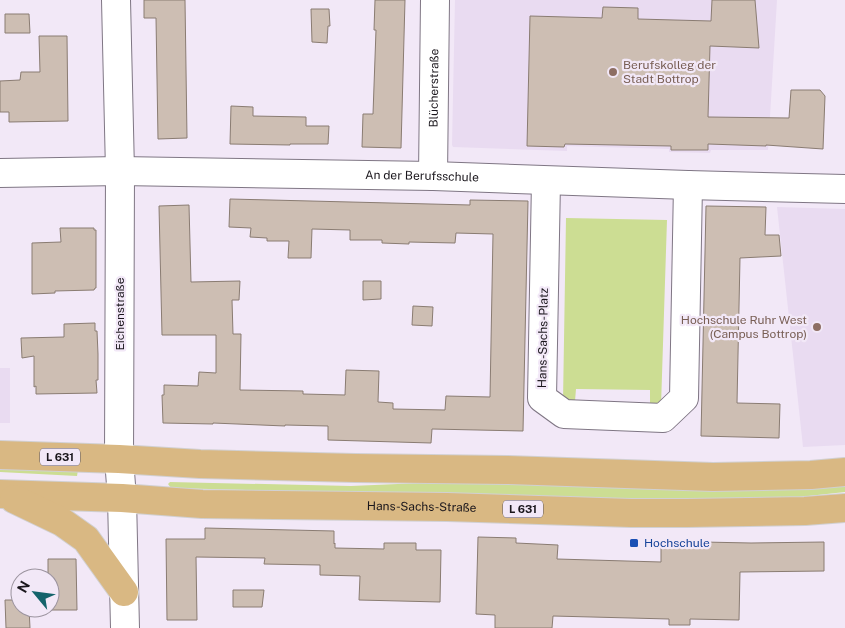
<svg xmlns="http://www.w3.org/2000/svg" width="845" height="628" font-family="'Public Sans',sans-serif">
<style>
.built{fill:#e9dbf1}
.green{fill:#ccdd93}
.building{fill:#cdbeb3;stroke:#8a7c72}
.lines{fill:none;stroke-linecap:round;stroke-linejoin:round}
.minor-casing{stroke:#7f7684;stroke-width:30}
.major-casing{stroke:#d1d0d2;stroke-width:30}
.minor{stroke:#fff;stroke-width:28}
.major{stroke:#d9b883;stroke-width:28}
.education-dot{fill:#8d6e63;stroke:#f2e8f7;stroke-width:2}
.transit-dot{fill:#1a4fb4;stroke:#f2e8f7;stroke-width:2}
.labels{text-anchor:middle;stroke-width:4.5;stroke-linejoin:round;paint-order:stroke}
.shield{fill:#f2e8f7;stroke:#5b555e;stroke-width:1}
.shield-label{font-size:11px;font-weight:bold;fill:#1a161c}
.education-label{font-size:12px;fill:#785e54;stroke:#f2e8f7;text-anchor:start}
.street-label{font-size:12px;fill:#1a161c;stroke:#f2e8f7}
.transit-label{font-size:12px;fill:#164399;stroke:#f2e8f7;text-anchor:start}
</style>
<rect width="100%" height="100%" fill="#f2e8f7"/>
<g class="built">
<polygon points="455,0 777,0 768,150 711,150 710,153 669,152 669,149 567,146 567,151 453,147 452,145"/>
<polygon points="777,207 845,209 845,445 803,447"/>
<rect x="0" y="368" width="10" height="55"/>
</g>
<g class="green">
<polygon points="566,218 667,220 661,406 650,406 650,390 576,389 575,401 563,401"/>
<polygon points="0,467 78,470 77,476 0,472"/>
<polygon points="170,482 351,486 444,482 845,482 845,492 790,498 675,502 171,488 168,484"/>
</g>
<g class="building">
<polygon points="144,0 185,0 187,138 158,139 156,18 144,18"/>
<polygon points="375,0 405,0 401,148 362,147 363,114 373,114 376,30 374,30"/>
<polygon points="712,0 755,0 759,48 710,46 708,117 789,118 791,90 820,90 825,96 823,149 766,145 766,146 708,144 708,150 671,150 671,146 565,144 564,147 527,146 530,16 602,18 603,7 638,8 638,19 711,21"/>
<polygon points="311,9 329,9 330,26 328,26 327,43 312,42"/>
<polygon points="5,14 29,14 30,33 5,33"/>
<polygon points="39,36 67,36 68,121 9,122 9,112 0,112 0,81 20,80 21,72 40,72"/>
<polygon points="231,106 253,107 253,116 306,117 306,126 329,126 328,144 290,144 290,145 230,144"/>
<polygon points="230,199 470,205 470,200 528,201 523,431 432,429 431,443 328,440 328,426 285,425 285,426 213,423 213,424 163,423 162,395 164,395 164,385 198,386 199,372 216,373 216,335 162,335 159,206 189,205 191,282 240,281 239,300 232,300 233,334 241,334 240,390 303,391 303,394 345,395 346,370 379,371 378,402 393,403 393,409 445,410 446,396 490,397 493,234 456,233 455,243 409,242 409,244 382,243 382,240 350,240 350,230 312,229 311,258 288,258 289,241 267,241 267,238 250,237 251,228 229,227"/>
<polygon points="706,206 766,207 765,235 779,235 781,256 740,258 737,403 780,404 779,438 701,436"/>
<polygon points="60,228 94,228 94,230 96,230 96,288 95,288 94,290 55,291 55,293 32,294 32,243 61,242"/>
<polygon points="363,281 381,281 381,299 363,300"/>
<polygon points="413,306 433,307 432,326 412,325"/>
<polygon points="95,323 95,331 97,331 98,354 98,380 96,380 97,393 36,394 36,386 34,387 34,356 22,358 21,338 64,337 64,324"/>
<polygon points="205,528 334,531 334,544 335,543 335,548 384,549 384,543 416,543 416,550 441,550 440,602 359,600 360,576 320,575 320,565 264,564 265,558 196,557 197,620 167,620 166,539 205,539"/>
<polygon points="478,537 516,538 516,543 558,545 557,559 661,562 661,547 703,548 703,542 751,543 824,542 824,571 740,572 739,620 690,619 690,625 669,625 669,619 553,616 552,628 495,628 495,615 476,614"/>
<polygon points="48,559 76,559 77,610 35,610 35,608 50,608 50,578 34,578 34,576 48,576"/>
<polygon points="233,590 264,590 262,607 233,607"/>
<polygon points="5,600 20,600 20,608 29,608 30,628 6,628"/>
</g>
<g class="lines">
<defs>
<g id="minor">
<polyline points="116,0 120,171 119,459 122,498 125,628"/>
<path id="s1" d="M0,173L120,171L433,176L688,185L845,189"/>
<path id="s2" d="M433,176L435,0"/>
<polyline points="546,181 542,398 564,414 663,418 684,398 688,185"/>
</g>
<g id="major">
<polyline points="0,455 119,459 200,464 355,468 507,470 713,477 811,475 845,472"/>
<path id="s3" d="M0,494L122,498L202,504L447,507L631,513H687L805,511L845,508"/>
<polyline points="14,499 62,522 86,539 124,592"/>
</g>
</defs>
<use href="#minor" class="minor-casing"/>
<use href="#major" class="major-casing"/>
<use href="#minor" class="minor"/>
<use href="#major" class="major"/>
</g>
<g class="education-dot">
<circle cx="613" cy="72" r="5"/>
<circle cx="817" cy="327" r="5"/>
</g>
<rect class="transit-dot" x="629" y="538" width="10" height="10" rx="2.5"/>
<g class="labels">
<g class="shield">
<rect x="40" y="448.5" width="40" height="17" rx="4"/>
<rect x="503" y="500.5" width="40" height="17" rx="4"/>
</g>
<g class="shield-label">
<text x="60" y="461">L 631</text>
<text x="523" y="513">L 631</text>
</g>
<g class="education-label">
<text x="623" y="69">Berufskolleg der<tspan x="623" dy="14">Stadt Bottrop</tspan></text>
<text x="807" y="324" text-anchor="end">Hochschule Ruhr West<tspan x="807" dy="14">(Campus Bottrop)</tspan></text>
</g>
<g class="street-label">
<text dy="4" stroke="none"><textPath href="#s2" startOffset="88">Blücherstraße</textPath></text>
<text dy="4" stroke="none"><textPath href="#s1" startOffset="422">An der Berufsschule</textPath></text>
<text transform="translate(120 314) rotate(-90)" y="4">Eichenstraße</text>
<text transform="translate(543 338) rotate(-89)" y="4">Hans-Sachs-Platz</text>
<text dy="4" stroke="none"><textPath href="#s3" startOffset="422">Hans-Sachs-Straße</textPath></text>
</g>
<g class="transit-label">
<text x="644" y="547">Hochschule</text>
</g>
</g>
<g transform="translate(35 593) rotate(299)"><circle r="24" fill="#f2e8f7" stroke="#9c949f"/>
<path d="M0-4L9 19L0 12L-9 19Z" fill="#14636b"/>
<text y="-8" font-size="14" font-weight="bold" text-anchor="middle" fill="#1a161c">N</text>
</g>
</svg>
